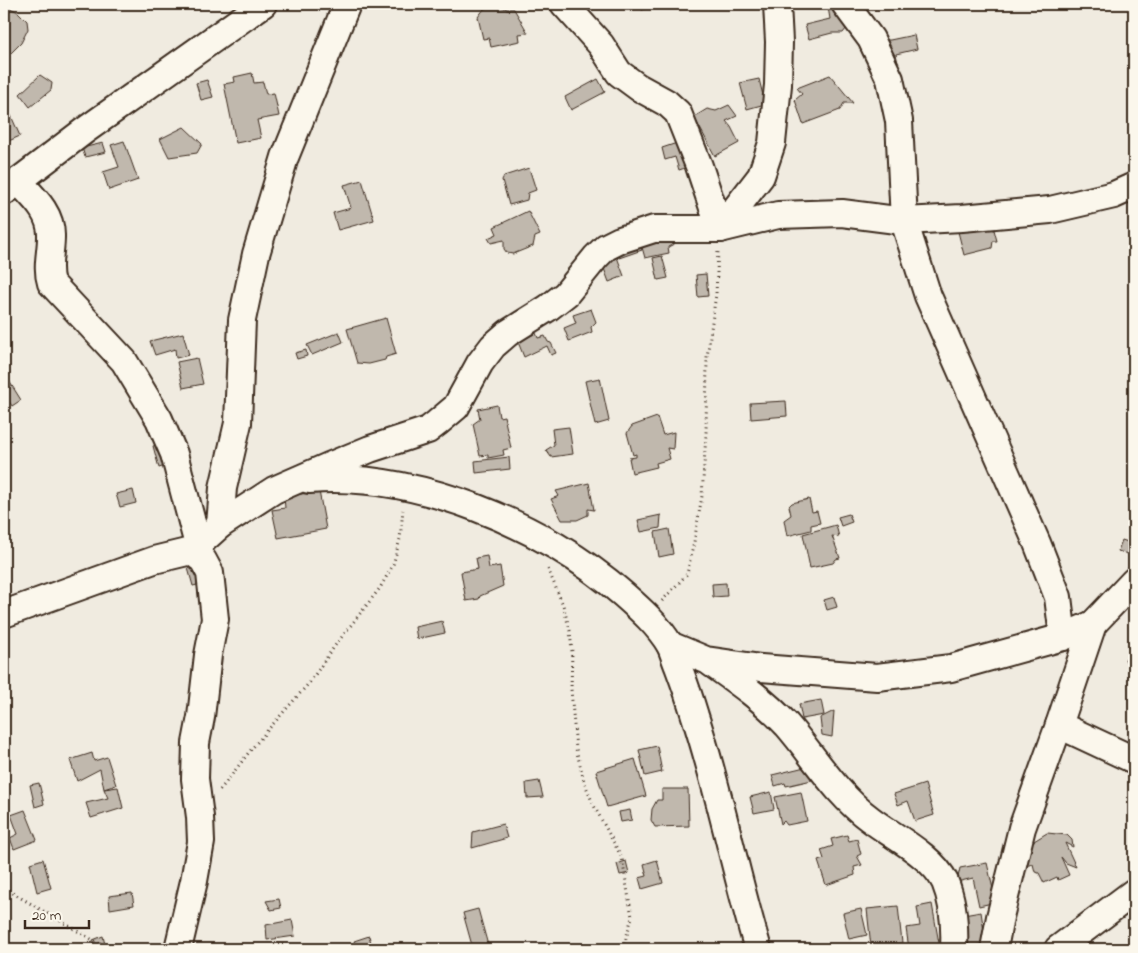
<svg xmlns="http://www.w3.org/2000/svg" width="1138" height="953" font-family="'Indie Flower',sans-serif">
<style>
.building{fill:#c0b8ad;stroke:#3b2a1e}
.lines{fill:none;stroke-linecap:round;stroke-linejoin:round}
.street-casing{stroke:#3b2a1e;stroke-width:30}
.path{stroke:#3b2a1e;stroke-width:3;stroke-dasharray:1 4;stroke-linecap:butt}
.street{stroke:#fbf7ec;stroke-width:26}
</style>
<rect width="100%" height="100%" fill="#f0ebe0"/>
<filter id="ink" filterUnits="userSpaceOnUse"><feTurbulence type="fractalNoise" baseFrequency=".02" numOctaves="2"/><feDisplacementMap in="SourceGraphic" scale="10" xChannelSelector="R" yChannelSelector="G"/><feConvolveMatrix kernelMatrix="1 2 1 2 8 2 1 2 1" color-interpolation-filters="sRGB"/></filter>
<g filter="url(#ink)">
<g class="building">
<polygon points="495,4 507,9 514,9 528,33 519,34 520,41 491,47 489,38 483,39 478,17 484,9"/>
<polygon points="642,4 656,4 642,10"/>
<polygon points="821,4 850,4 856,26 846,29 843,33 832,33 809,39 805,25 830,19 828,7 822,8"/>
<polygon points="10,8 18,12 27,21 28,29 21,43 10,54 6,43 4,45 4,9"/>
<polygon points="914,35 917,49 896,54 899,68 881,40 890,40"/>
<polygon points="252,73 254,83 263,82 266,94 274,93 279,116 257,120 261,138 236,143 224,84 235,82 234,77"/>
<polygon points="40,75 52,83 51,90 30,107 20,94"/>
<polygon points="830,75 853,103 844,103 840,110 803,124 795,100 802,94 797,88"/>
<polygon points="598,79 605,92 571,110 565,97"/>
<polygon points="759,79 765,104 747,109 740,83"/>
<polygon points="207,80 213,97 201,100 196,83"/>
<polygon points="4,100 20,136 4,143"/>
<polygon points="729,105 737,116 726,121 731,127 739,143 715,156 694,117 707,109 716,111"/>
<polygon points="184,127 202,144 197,153 169,157 160,139"/>
<polygon points="124,141 138,180 109,190 103,172 119,167 111,145"/>
<polygon points="683,141 691,166 679,170 675,157 665,160 662,148"/>
<polygon points="103,143 106,152 85,157 82,148"/>
<polygon points="529,168 536,190 528,193 527,200 509,205 502,180 504,176"/>
<polygon points="362,180 374,220 338,230 333,213 351,208 344,185"/>
<polygon points="528,211 540,235 535,237 533,246 513,254 507,253 504,249 504,240 491,243 488,238 497,234 494,227"/>
<polygon points="989,211 997,241 993,241 992,248 964,255 955,220"/>
<polygon points="671,224 676,243 668,247 669,253 645,258 640,240"/>
<polygon points="639,240 642,250 619,258 616,248"/>
<polygon points="662,256 668,278 658,280 653,258"/>
<polygon points="617,257 624,276 609,282 602,263"/>
<polygon points="706,274 708,296 698,297 696,275"/>
<polygon points="591,309 596,322 591,327 592,332 569,341 564,328 576,323 573,315"/>
<polygon points="386,318 396,354 386,357 385,360 369,364 357,363 347,329"/>
<polygon points="339,332 343,342 312,355 307,345"/>
<polygon points="183,333 189,355 176,358 175,349 155,355 150,341"/>
<polygon points="536,333 538,338 545,336 548,342 551,343 556,353 551,355 547,346 524,357 518,342"/>
<polygon points="306,350 307,356 297,359 295,353"/>
<polygon points="197,358 203,384 183,388 177,362"/>
<polygon points="4,373 21,400 12,406 4,394"/>
<polygon points="600,378 609,421 595,425 585,381"/>
<polygon points="786,401 787,416 751,419 750,403"/>
<polygon points="497,405 499,417 504,416 511,448 503,450 504,455 488,458 488,455 480,456 473,424 480,419 478,409"/>
<polygon points="657,417 663,435 674,432 673,449 667,448 670,459 656,463 657,467 632,473 629,458 636,457 636,454 633,455 627,433 632,426"/>
<polygon points="569,427 573,454 551,457 546,450 554,445 552,429"/>
<polygon points="162,443 168,465 159,468 153,446"/>
<polygon points="509,457 510,469 476,473 475,461"/>
<polygon points="589,483 594,510 588,509 588,515 577,520 562,520 551,499 559,496 556,491"/>
<polygon points="133,490 136,503 120,507 116,494"/>
<polygon points="319,491 326,529 278,538 272,510 285,508 284,497"/>
<polygon points="809,499 812,512 817,511 820,523 811,525 811,530 787,536 784,520 791,515 789,506 792,503"/>
<polygon points="849,514 852,522 841,526 838,517"/>
<polygon points="661,515 660,528 641,532 638,520"/>
<polygon points="836,525 839,537 832,536 840,558 836,559 833,563 810,568 803,534"/>
<polygon points="669,529 673,554 659,557 655,532"/>
<polygon points="1122,540 1134,544 1134,556 1118,551"/>
<polygon points="487,556 489,568 500,566 503,586 480,596 479,599 466,601 461,572 478,569 476,558"/>
<polygon points="196,566 201,584 193,586 188,568"/>
<polygon points="726,583 727,596 713,597 712,584"/>
<polygon points="834,597 837,607 827,610 824,600"/>
<polygon points="442,621 445,633 417,639 415,627"/>
<polygon points="1134,654 1134,670 1131,671 1125,659"/>
<polygon points="821,700 824,715 802,719 799,704"/>
<polygon points="834,711 832,737 822,735 820,718"/>
<polygon points="657,746 662,772 645,776 639,750"/>
<polygon points="92,753 94,761 107,757 116,785 104,789 100,769 77,781 70,760"/>
<polygon points="635,759 646,796 607,807 596,771"/>
<polygon points="809,766 812,780 786,786 785,783 775,786 772,775"/>
<polygon points="539,781 543,797 527,798 526,783"/>
<polygon points="39,783 44,804 35,807 30,785"/>
<polygon points="925,784 934,815 915,821 908,801 898,805 894,794"/>
<polygon points="118,787 123,808 91,818 86,803 108,798 104,789"/>
<polygon points="662,789 688,789 689,826 655,827 651,820 652,809 657,800 662,800"/>
<polygon points="771,792 774,809 754,813 750,797"/>
<polygon points="801,792 807,821 787,825 784,821 781,824 775,797"/>
<polygon points="25,810 37,840 14,849 10,838 18,834 11,815"/>
<polygon points="630,810 632,820 621,822 619,812"/>
<polygon points="503,824 507,838 472,848 473,832"/>
<polygon points="1047,833 1067,835 1072,840 1073,847 1065,843 1076,867 1066,863 1061,857 1069,875 1058,880 1057,877 1044,883 1039,873 1035,872 1033,864 1025,866 1021,849"/>
<polygon points="847,835 849,841 857,839 861,854 857,856 862,865 854,867 855,875 826,885 818,861 824,859 821,850 833,846 831,839"/>
<polygon points="43,859 51,888 37,892 30,863"/>
<polygon points="657,860 663,883 642,889 639,878 647,876 644,864"/>
<polygon points="626,861 629,873 620,875 617,864"/>
<polygon points="987,863 996,902 979,906 973,878 957,882 960,868"/>
<polygon points="132,893 134,905 110,909 109,896"/>
<polygon points="279,899 281,908 271,910 266,901"/>
<polygon points="932,904 940,949 909,949 906,928 920,926 917,907"/>
<polygon points="898,906 902,943 871,947 867,909"/>
<polygon points="478,909 489,949 473,949 463,913"/>
<polygon points="861,909 867,935 849,939 843,913"/>
<polygon points="981,912 986,944 977,945 978,949 956,949 952,917"/>
<polygon points="292,920 295,936 267,940 266,925"/>
<polygon points="103,936 106,949 95,949 93,940"/>
<polygon points="369,936 373,949 357,949 354,941"/>
</g>
<g class="lines">
<defs>
<g id="street">
<polyline points="564,4 601,45 619,73 638,87 667,103 678,113 699,166 720,229"/>
<polyline points="845,4 871,39 890,79 899,121 904,221 928,296 1037,543 1058,597 1063,637"/>
<path d="M18,181C33,197 52,213 51,237C51,253 46,267 51,283L124,361L159,419L174,454L198,545"/>
<polyline points="4,192 84,131 263,4"/>
<polyline points="720,229 761,176 772,143 778,85 779,42 777,4"/>
<path d="M309,480C415,471 545,525 624,595C641,610 658,625 670,645C673,651 675,659 678,666C684,682 690,699 695,716C720,793 735,872 758,949"/>
<polyline points="220,525 223,488 238,423 242,320 256,254 285,157 347,4"/>
<polyline points="191,551 220,525 274,490 329,466 370,449 428,430 437,423 456,407 480,363 493,346 508,333 548,308 566,294 596,257 606,247 620,240 654,229 720,229 778,215 842,213 904,221 962,218 1050,210 1114,195 1134,186"/>
<polyline points="4,614 154,560 191,551 203,560 210,573 215,619 208,655 201,717 196,743 195,779 200,817 201,842 194,881 178,949"/>
<polyline points="670,645 706,660 761,668 877,677 951,668 1063,637 1093,624 1134,581"/>
<path d="M711,663C738,682 765,701 787,725C814,756 836,794 870,819C892,836 933,856 945,882C953,901 955,928 954,949"/>
<polyline points="1059,725 1134,760"/>
<polyline points="994,949 1000,917 1022,828 1059,725 1093,624"/>
<polyline points="1058,949 1134,892"/>
</g>
</defs>
<use href="#street" class="street-casing"/>
<g class="path">
<polyline points="548,569 563,605 570,631 572,652 571,689 576,749 584,781 593,804 622,858 632,917 623,949"/>
<polyline points="662,601 687,574 694,542 702,496 706,435 707,357 716,294 718,251"/>
<polyline points="220,790 253,747 310,682 334,647 380,588 393,565 400,539 403,510"/>
<polyline points="4,888 93,940 113,949"/>
</g>
<use href="#street" class="street"/>
</g>
</g>
<rect width="1138" height="953" fill="none" stroke="#fbf7ec" stroke-width="20"/>
<rect x="10" y="10" width="1118" height="933" fill="none" stroke="#3b2a1e" stroke-width="2" filter="url(#ink)"/>
<path d="M25 920v8h64v-8" fill="none" stroke="#3b2a1e" stroke-width="2.5"/>
<text x="32" y="920" font-size="15" fill="#3b2a1e" stroke="#fbf7ec" stroke-width="4" paint-order="stroke">20 m</text>
</svg>
